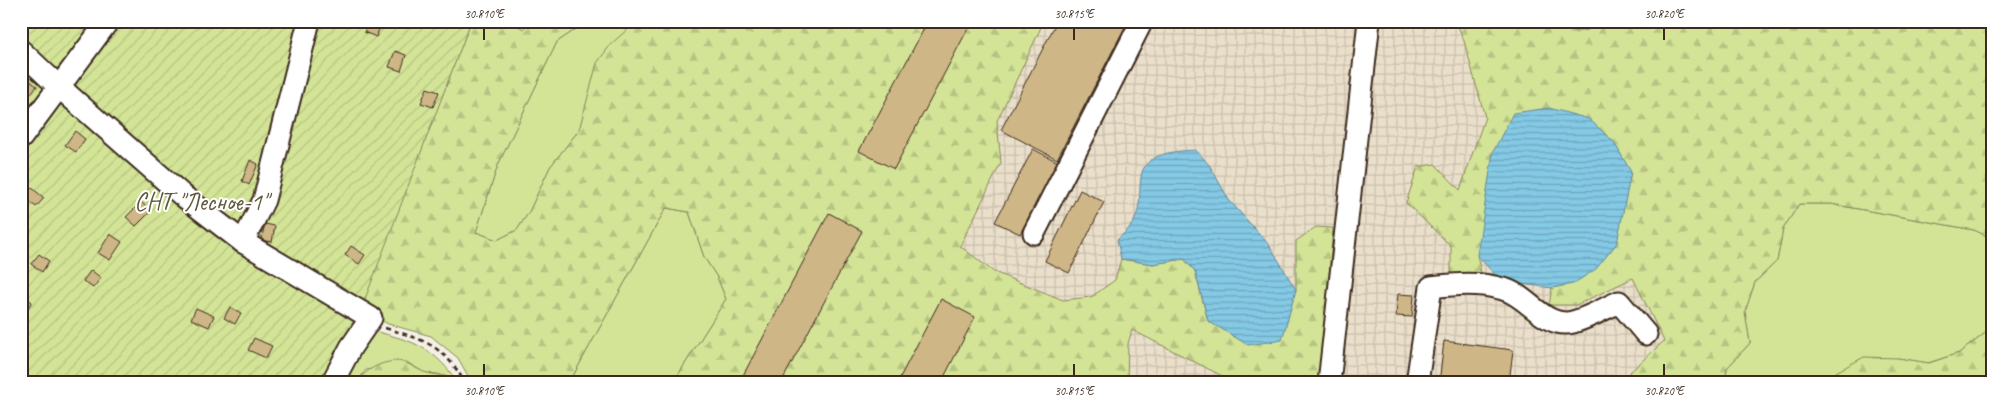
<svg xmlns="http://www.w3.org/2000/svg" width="2014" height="404" font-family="Caveat,sans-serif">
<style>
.industrial{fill:url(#industrial-grid)}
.grass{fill:#d3e497;stroke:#87875a}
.forest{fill:url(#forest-firs);stroke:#87875a}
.garden{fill:url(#garden-furrows);stroke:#87875a}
.water{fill:url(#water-rules);stroke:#678995}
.building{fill:#cfb686;stroke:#3b2a1e}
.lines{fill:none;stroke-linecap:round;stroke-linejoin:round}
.minor-casing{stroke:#3b2a1e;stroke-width:25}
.path{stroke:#3b2a1e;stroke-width:2.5;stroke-dasharray:5 4;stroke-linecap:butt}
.minor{stroke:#fff;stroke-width:21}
.ticks{fill:none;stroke:#3b2a1e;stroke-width:2}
.labels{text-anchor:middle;stroke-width:4;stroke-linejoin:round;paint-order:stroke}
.park-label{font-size:25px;fill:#61583c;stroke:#fff}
.neatline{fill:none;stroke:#3b2a1e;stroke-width:2}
.ticks-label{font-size:12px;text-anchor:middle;fill:#3b2a1e}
</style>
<defs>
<pattern id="industrial-grid" width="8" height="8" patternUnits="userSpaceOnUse" patternTransform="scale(1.25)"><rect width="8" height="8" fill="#eadfca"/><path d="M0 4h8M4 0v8" fill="none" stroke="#cac0ad"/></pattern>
<pattern id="forest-firs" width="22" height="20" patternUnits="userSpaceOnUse" patternTransform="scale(1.25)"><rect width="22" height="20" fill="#d3e497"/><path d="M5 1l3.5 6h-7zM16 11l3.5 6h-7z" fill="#b6c482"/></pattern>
<pattern id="garden-furrows" width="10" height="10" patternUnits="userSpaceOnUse" patternTransform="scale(1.25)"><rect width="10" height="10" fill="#d3e497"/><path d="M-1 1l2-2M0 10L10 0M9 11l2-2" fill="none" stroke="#b6c482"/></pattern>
<pattern id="water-rules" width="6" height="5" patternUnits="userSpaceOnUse" patternTransform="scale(1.25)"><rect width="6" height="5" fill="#84c9e5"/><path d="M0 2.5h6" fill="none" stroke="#6da3b9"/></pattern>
</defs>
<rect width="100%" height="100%" fill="#f5f0e7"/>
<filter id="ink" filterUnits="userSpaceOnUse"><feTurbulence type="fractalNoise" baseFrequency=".02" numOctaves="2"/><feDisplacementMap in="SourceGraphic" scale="10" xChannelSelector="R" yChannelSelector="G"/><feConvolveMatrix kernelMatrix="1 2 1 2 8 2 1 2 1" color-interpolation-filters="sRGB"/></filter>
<g filter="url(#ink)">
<polygon class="industrial" points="509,21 1993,21 1993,383 472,383 416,276 524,29"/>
<g class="grass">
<polygon points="588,21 644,21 628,29 586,107 579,130 550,167 529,212 517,230 497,240 476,232 498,165 557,42"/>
<polygon points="1799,204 1831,204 1974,230 1993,239 1993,323 1983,335 1959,353 1928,363 1898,358 1836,372 1834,383 1725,383 1727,368 1750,343 1745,312 1755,282 1777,261 1783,229"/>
<polygon points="666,208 689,212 704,257 717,277 726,299 673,383 569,383"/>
<path d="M366,329C408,340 430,343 456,380L438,374L425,373L408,363L366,370L356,383H333Z"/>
</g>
<g class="forest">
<polygon points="471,21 509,21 524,29 528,21 588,21 557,42 498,165 476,232 497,240 517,230 529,212 550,167 579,130 597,63 611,44 628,29 644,21 1044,21 997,121 1001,163 960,246 994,272 1063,300 1091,297 1115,280 1121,259 1153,264 1184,259 1195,271 1208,321 1296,290 1296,241 1316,227 1333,228 1320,383 1236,383 1132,330 1128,344 1127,383 673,383 726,299 717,277 704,257 689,212 666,208 569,383 472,383 458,358 431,336 388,324 375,317 364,299"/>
<path d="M1456,21H1550C1558,29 1576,33 1586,30C1591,29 1597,24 1601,21H1993V239L1974,230L1831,204H1799L1783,229L1777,261L1755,282L1745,312L1750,343L1727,368L1725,383H1618L1664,341L1633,278L1576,305H1549L1552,288C1585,281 1596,269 1617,243L1477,255L1482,277L1451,274V246L1406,203L1418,167L1435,164L1460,190L1485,117L1464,41Z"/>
<polygon points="1993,323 1993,383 1834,383 1836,372 1864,357 1898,358 1929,363 1959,353 1983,335"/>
<path d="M395,361C407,361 414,368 424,372C435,376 449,374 457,383H356C367,369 378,363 395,361Z"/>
</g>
<polygon class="garden" points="21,21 471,21 365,299 375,317 333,383 21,383"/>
<g class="water">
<path d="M1550,21H1601C1597,24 1591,29 1586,30C1576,33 1558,29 1550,21Z"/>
<polygon points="1549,108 1589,119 1614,142 1631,172 1617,243 1596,269 1573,284 1552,288 1522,284 1495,275 1477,255 1493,152 1513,113"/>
<path d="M1196,150L1210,166L1229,200L1270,246L1296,290L1282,340L1248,345L1208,321L1195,271L1184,259L1153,264L1121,259L1117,240C1123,234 1132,227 1135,219C1141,205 1139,192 1141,177C1144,152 1177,151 1196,150Z"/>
</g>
<g class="building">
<polygon points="369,21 382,22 376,37 364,32"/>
<polygon points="928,21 972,21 894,169 859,151"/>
<polygon points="1057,21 1128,21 1057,159 1001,130"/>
<polygon points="395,51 406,55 401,71 389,67"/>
<polygon points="21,74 37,86 29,96 21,89"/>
<polygon points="427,88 439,92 433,107 421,103"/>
<polygon points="75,131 85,139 76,152 65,145"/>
<polygon points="1033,149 1058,162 1020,234 995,222"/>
<polygon points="250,160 258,164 249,185 242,181"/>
<polygon points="31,187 44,198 36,207 23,196"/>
<polygon points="1080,190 1104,202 1069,273 1045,261"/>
<polygon points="141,202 151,211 136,226 126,217"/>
<polygon points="829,213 862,231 781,383 739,383"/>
<polygon points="265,224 275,226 272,242 261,240"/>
<polygon points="110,234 122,242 110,260 98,253"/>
<polygon points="351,246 365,255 359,264 345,255"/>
<polygon points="39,254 49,261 42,272 31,264"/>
<polygon points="91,270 101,278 93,288 83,281"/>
<polygon points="22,294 32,302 25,312 21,309"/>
<polygon points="1398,294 1414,295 1412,317 1396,316"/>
<polygon points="941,299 975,317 941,383 897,383"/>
<polygon points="230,307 241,313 235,324 224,318"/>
<polygon points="196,308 214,316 209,327 191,319"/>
<polygon points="254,338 272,346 266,358 248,350"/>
<polygon points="1444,341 1513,350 1509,383 1439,383"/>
</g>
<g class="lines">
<defs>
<g id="minor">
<polyline points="21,51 58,86 182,195 243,242 371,318 351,347 332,383"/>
<polyline points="21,138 108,21"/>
<polyline points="1034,233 1142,21"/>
<polyline points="243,242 264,200 309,21"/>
<polyline points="1329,383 1369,21"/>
<path d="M1417,383L1431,287C1456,284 1479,282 1503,289C1528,295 1544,329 1573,322C1589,318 1605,308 1619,302L1646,334"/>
</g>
</defs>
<use href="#minor" class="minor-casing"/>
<path class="path" d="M385,328C425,340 443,345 465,383"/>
<use href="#minor" class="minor"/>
</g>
</g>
<path class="ticks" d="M484,28V40M1074,28V40M1664,28V40M484,364V376M1074,364V376M1664,364V376"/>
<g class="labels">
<g class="park-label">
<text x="201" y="210">СНТ "Лесное-1"</text>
</g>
</g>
<rect width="2014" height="404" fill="none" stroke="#fff" stroke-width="55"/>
<rect x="28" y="28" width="1958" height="348" class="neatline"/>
<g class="ticks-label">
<text x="484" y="18">30.810°E</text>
<text x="1074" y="18">30.815°E</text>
<text x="1664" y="18">30.820°E</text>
<text x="484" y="395">30.810°E</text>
<text x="1074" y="395">30.815°E</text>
<text x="1664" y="395">30.820°E</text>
</g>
</svg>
